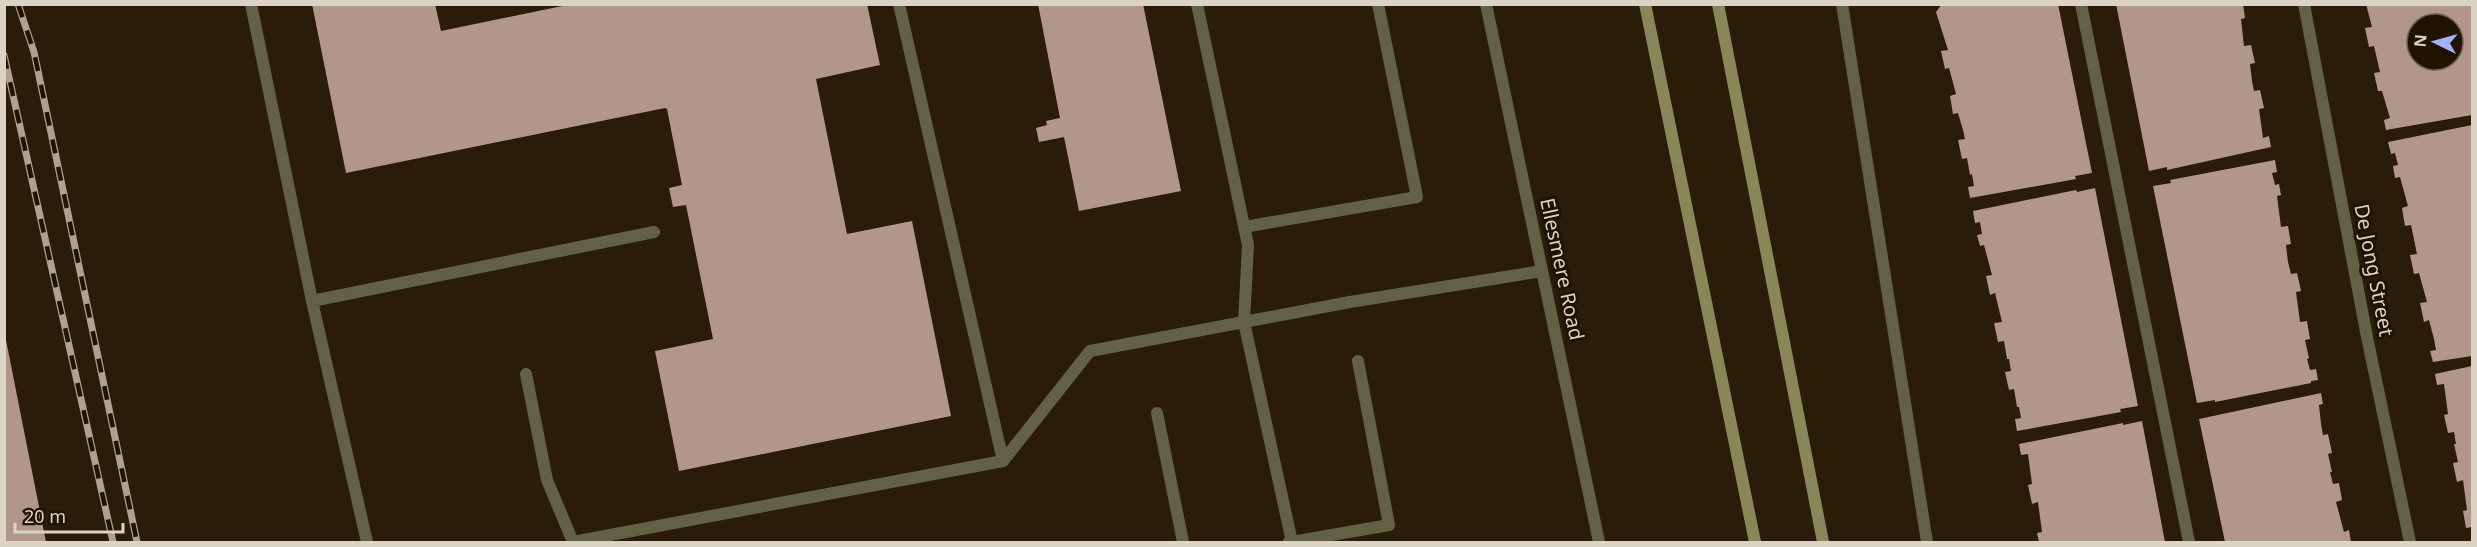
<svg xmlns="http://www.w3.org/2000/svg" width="2477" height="547" font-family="'Noto Sans',sans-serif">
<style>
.building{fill:#b3968b;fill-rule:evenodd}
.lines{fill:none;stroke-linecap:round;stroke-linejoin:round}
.lane{stroke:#636145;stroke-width:12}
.street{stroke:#636145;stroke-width:12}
.secondary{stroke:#89875a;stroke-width:12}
.rail-casing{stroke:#aca193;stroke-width:7}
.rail{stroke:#201302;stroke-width:4.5;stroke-dasharray:14;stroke-linecap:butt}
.labels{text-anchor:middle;stroke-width:6;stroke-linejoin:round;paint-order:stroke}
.street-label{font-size:20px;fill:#dcd3c7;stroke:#201302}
</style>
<rect width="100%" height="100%" fill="#2a1c08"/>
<g class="building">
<polygon points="312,4 435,4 441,31 572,4 867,4 880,65 816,79 847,234 912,221 951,416 679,471 655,351 713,339 686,205 673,207 669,188 682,185 667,109 665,108 346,173"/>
<polygon points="1038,4 1143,4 1181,191 1079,211 1064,137 1039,142 1036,128 1047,125 1046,121 1060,118"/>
<polygon points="1942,4 2058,4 2092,173 2075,176 2076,179 1970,198 1968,187 1974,186 1972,174 1970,175 1967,158 1962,159 1958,140 1965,139 1963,130 1958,113 1953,114 1950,96 1956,94 1949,68 1945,69 1941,51 1948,50 1936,12"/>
<polygon points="2116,4 2243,4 2245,18 2241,19 2244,46 2251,45 2255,63 2250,64 2252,81 2254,91 2260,90 2264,108 2259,109 2263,138 2269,136 2271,147 2167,170 2167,167 2149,171"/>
<path d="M2366,4H2472V115L2386,130L2384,120L2390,118L2382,91H2378L2374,73L2380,72L2374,46L2369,47L2365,28L2372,27ZM2417,24H2453V60H2417Z"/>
<polygon points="2472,125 2472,356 2433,362 2430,351 2436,350 2434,339 2429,320 2424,322 2420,303 2427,302 2419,273 2414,274 2410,255 2417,254 2411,225 2405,226 2402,208 2408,206 2400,177 2395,178 2393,166 2398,165 2395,153 2391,154 2388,142"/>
<polygon points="2275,160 2277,172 2272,173 2275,185 2279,184 2281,195 2277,196 2281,227 2288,226 2291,244 2286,245 2288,262 2291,274 2297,273 2301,291 2296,292 2300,322 2307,321 2310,339 2305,340 2309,358 2307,359 2310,370 2316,369 2318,380 2311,381 2311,383 2215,402 2215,400 2197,403 2153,186 2171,183 2170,180"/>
<polygon points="2095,188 2138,406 2120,409 2121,412 2017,431 2015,419 2021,418 2019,407 2017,407 2014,389 2009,390 2005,372 2011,371 2009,359 2007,359 2004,341 1998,342 1994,323 2002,322 1995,293 1990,295 1986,276 1992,275 1984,245 1980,246 1977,235 1982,234 1980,222 1975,223 1973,211 2076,190 2077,192"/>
<polygon points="4,340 6,340 46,542 4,542"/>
<polygon points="2472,366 2472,527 2466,528 2463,511 2467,510 2463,480 2457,482 2453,463 2458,462 2454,444 2456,444 2454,432 2448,433 2444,415 2448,414 2444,384 2437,385 2435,374"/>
<polygon points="2321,393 2323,404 2319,405 2321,424 2323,435 2328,434 2332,453 2328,454 2332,472 2330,472 2333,484 2339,483 2342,500 2336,502 2344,532 2349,530 2351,542 2225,542 2199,419"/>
<polygon points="2142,421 2165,542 2039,542 2037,533 2042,532 2038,502 2032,504 2028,485 2032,484 2028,454 2021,455 2019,444 2123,423 2123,425"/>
</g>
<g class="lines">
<g class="lane">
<polyline points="251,4 312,301 367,542"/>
<polyline points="899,4 1003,461"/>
<polyline points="1197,4 1248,245 1244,322 1350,302 1542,271"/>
<polyline points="2081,4 2189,542"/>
<polyline points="1244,227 1417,197 1378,4"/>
<polyline points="312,301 654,232"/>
<polyline points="526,374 547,480 573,542 1003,461 1090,351 1244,322 1292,542 1289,542"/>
<polyline points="1157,413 1183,542"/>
<polyline points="1292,542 1389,525 1358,361"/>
</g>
<g class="street">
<polyline points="1486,4 1599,542"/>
<polyline points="1842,4 1927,542"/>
<polyline points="2304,4 2367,337 2410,542"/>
</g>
<g class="secondary">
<polyline points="1645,4 1755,542"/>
<polyline points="1718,4 1823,542"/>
</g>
<defs>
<g id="rail">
<polyline points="18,4 34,52 137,542"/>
<polyline points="4,55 113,542"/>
</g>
</defs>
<use href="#rail" class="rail-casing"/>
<use href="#rail" class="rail"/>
</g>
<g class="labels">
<g class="street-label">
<text transform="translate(1562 269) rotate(78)" y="7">Ellesmere Road</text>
<text transform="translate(2374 270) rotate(79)" y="7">De Jong Street</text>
</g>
</g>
<rect width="2477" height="547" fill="none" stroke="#dcd3c7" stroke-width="12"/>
<g transform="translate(2435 42) rotate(275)"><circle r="28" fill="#201302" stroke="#6b6051" stroke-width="1.5"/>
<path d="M0-4.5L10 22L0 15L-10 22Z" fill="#a2b2fd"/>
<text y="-9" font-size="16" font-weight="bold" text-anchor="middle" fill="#dcd3c7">N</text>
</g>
<path d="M15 523v9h108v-9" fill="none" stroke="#dcd3c7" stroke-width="3"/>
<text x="24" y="523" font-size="18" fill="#dcd3c7" stroke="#201302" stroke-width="4.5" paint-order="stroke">20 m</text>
</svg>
